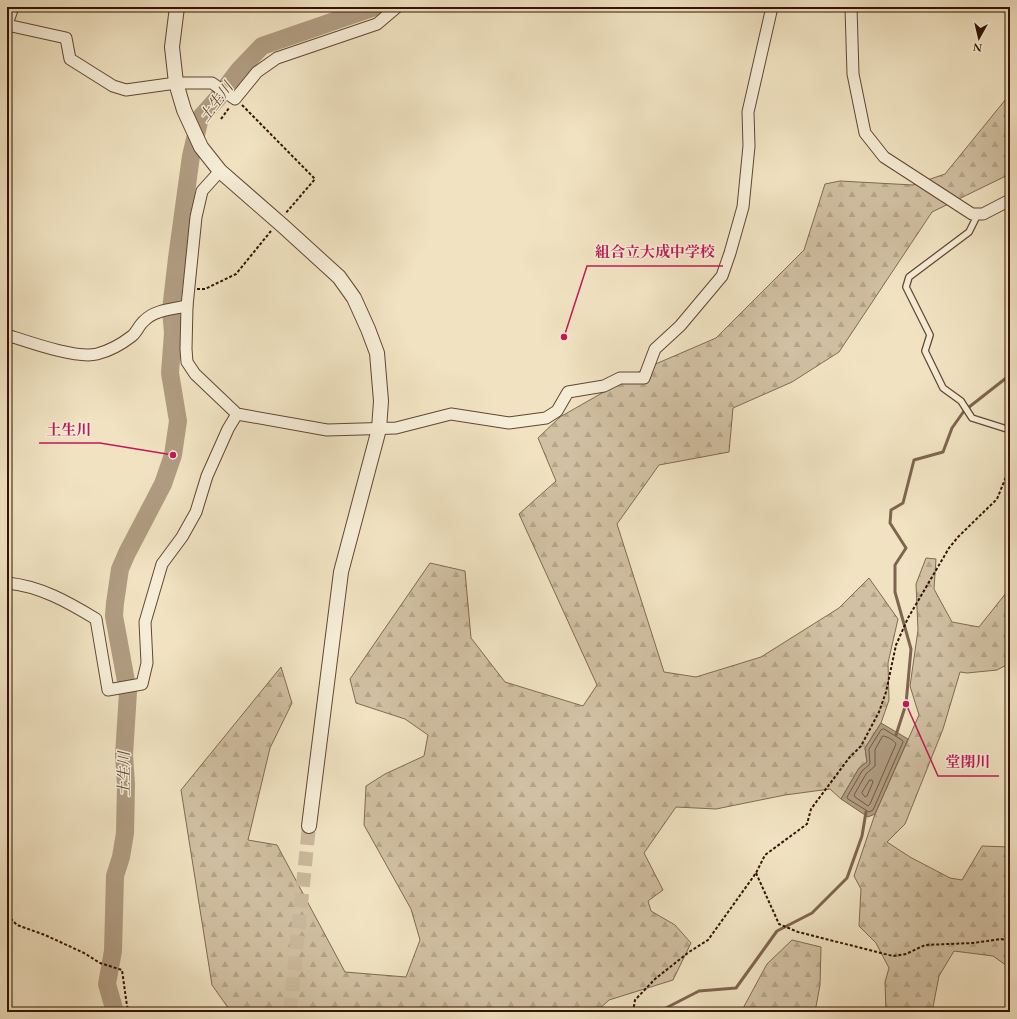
<svg xmlns="http://www.w3.org/2000/svg" width="1017" height="1019" font-family="'EB Garamond','Noto Serif JP',serif">
<style>
.forest{fill:url(#forest-firs);stroke:#826a52}
.water{fill:#b09c81;stroke:#7e654f}
.lines{fill:none;stroke-linecap:round;stroke-linejoin:round}
.shore{stroke:#725842;stroke-width:1}
.stream{stroke:#7e654f;stroke-width:3}
.river{stroke:#b09c81;stroke-width:18}
.tertiary-tunnel{stroke:#cbb99c;stroke-width:14;stroke-dasharray:14 7;stroke-linecap:butt}
.service-casing{stroke:#624733;stroke-width:8}
.minor-casing{stroke:#624733;stroke-width:13}
.tertiary-casing{stroke:#624733;stroke-width:16}
.path{stroke:#331303;stroke-width:2;stroke-dasharray:3 2;stroke-linecap:butt}
.service{stroke:#f6edd7;stroke-width:5.5}
.minor{stroke:#f6edd7;stroke-width:11}
.tertiary{stroke:#f6edd7;stroke-width:14}
.labels{text-anchor:middle;stroke-width:3;stroke-linejoin:round;paint-order:stroke}
.water-label{font-size:15px;font-style:italic;fill:#654a35;stroke:#f6edd7}
.leader{fill:none;stroke:#c2185b;stroke-width:1.5}
.callout-dot{fill:#c2185b;stroke:#f6edd7;stroke-width:1.5}
.callout-label{font-size:15px;text-anchor:middle;font-weight:bold;fill:#c2185b;stroke:#f6edd7;stroke-width:3;stroke-linejoin:round;paint-order:stroke}
</style>
<defs>
<pattern id="forest-firs" width="22" height="20" patternUnits="userSpaceOnUse"><rect width="22" height="20" fill="#d1c0a2"/><path d="M5 1l3.5 6h-7zM16 11l3.5 6h-7z" fill="#b4a48a"/></pattern>
</defs>
<rect width="100%" height="100%" fill="#f1e3c2"/>
<filter id="stains"><feTurbulence type="fractalNoise" baseFrequency=".005" numOctaves="4"/><feColorMatrix values="0 0 0 0 .2 0 0 0 0 .09 0 0 0 0 .02 0 0 0 .5 -.17"/></filter>
<radialGradient id="worn" r=".72"><stop offset=".6" stop-color="#630" stop-opacity="0"/><stop offset="1" stop-color="#630" stop-opacity=".3"/></radialGradient>
<g class="forest">
<polygon points="1010,94 1010,174 932,212 839,352 792,382 733,408 729,452 659,465 617,524 664,672 696,677 761,657 839,608 869,578 898,619 888,663 889,700 881,723 865,748 867,762 859,768 841,799 830,789 785,795 716,809 676,807 644,853 663,890 648,901 651,911 675,925 691,943 673,980 609,1000 596,1012 231,1012 212,985 181,790 281,667 292,703 270,748 248,840 277,845 345,972 406,977 420,940 411,909 364,825 366,786 385,774 424,756 428,735 405,719 356,703 350,679 430,563 465,571 471,638 505,682 583,706 597,685 519,514 556,481 538,438 560,417 644,369 716,338 804,250 825,184 840,181 913,185 945,174"/>
<polygon points="926,558 936,559 934,589 952,622 979,627 1010,588 1010,663 997,670 967,673 960,672 943,729 905,824 887,842 910,857 950,878 962,880 982,846 1010,847 1010,968 993,956 954,951 939,976 932,1012 886,1012 885,982 889,968 876,943 859,926 861,889 854,876 875,814 919,715 910,686 918,630 916,584"/>
<polygon points="792,940 821,947 820,985 815,1012 741,1012 767,964"/>
</g>
<polygon class="water" points="881,723 908,739 875,814 868,817 841,799 859,768 867,762 865,748"/>
<g class="lines">
<g class="shore">
<polygon points="884,729 902,740 903,742 873,810 869,812 848,799 847,797 862,771 870,764 869,749 881,730"/>
<path d="M883,736C887,736 895,741 896,744L870,804L868,806L855,797L854,795L866,774L875,766V750Z"/>
<polygon points="870,780 872,780 873,782 867,796 865,797 862,793"/>
</g>
<g class="stream">
<polyline points="896,735 906,704 911,649 895,592 895,565 906,548 890,523 891,510 903,503 914,460 943,452 952,428 964,411 1010,375"/>
<polyline points="664,1009 699,991 736,988 777,931 812,913 847,878 862,836 866,812"/>
</g>
<polyline class="river" points="115,1012 107,984 113,951 115,876 121,857 125,833 126,784 124,755 128,692 114,616 115,603 120,569 127,553 163,484 173,455 178,421 170,373 173,333 171,310 177,258 191,156 200,118 217,99 239,70 262,46 375,7"/>
<polyline class="tertiary-tunnel" points="290,1012 309,826"/>
<defs>
<polyline id="service" points="978,214 969,232 909,277 906,287 930,335 925,351 943,388 961,401 972,418 1010,430"/>
<g id="minor">
<polyline points="851,7 853,74 865,133 884,157 972,214 983,214 1010,200"/>
<polyline points="7,24 13,7"/>
<polyline points="7,25 66,38 70,59 113,86 126,90 176,83 212,83 235,99 257,72 277,58 377,24 397,7"/>
<polyline points="220,171 202,191 196,217 187,306 186,349 187,362 195,374 237,414 327,430 396,428 451,414 509,423 546,418 557,411 568,392 604,386 620,378 644,378 655,349 680,326 722,276 730,253 743,207 749,146 748,112 772,7"/>
<path d="M7,335C29,342 76,359 97,354C109,351 123,343 132,336C137,332 139,325 144,321C154,310 173,309 187,306"/>
<path d="M7,583C40,586 68,602 96,619L108,690L142,684L147,663L145,622L162,564L182,537L196,512L207,476L228,429L237,414"/>
</g>
<polyline id="tertiary" points="177,7 172,47 176,83 184,110 201,147 220,171 283,226 339,277 354,298 368,329 377,353 381,401 379,429 341,572 309,826"/>
</defs>
<use href="#service" class="service-casing"/>
<use href="#minor" class="minor-casing"/>
<use href="#tertiary" class="tertiary-casing"/>
<g class="path">
<polyline points="242,105 315,179 285,214"/>
<polyline points="221,119 229,108"/>
<polyline points="197,289 205,289 236,274 271,231"/>
<polyline points="756,873 779,924 798,932 893,956 906,954 925,945 973,943 1001,939 1010,941"/>
<polyline points="7,915 17,925 45,935 84,953 100,963 122,970 127,1006 130,1012"/>
<polyline points="633,1012 635,1000 655,979 689,952 708,940 756,873 765,855 807,824 811,809 849,758 861,746 879,712 886,692 896,645 908,618 949,548 958,537 997,499 1010,467"/>
</g>
<use href="#service" class="service"/>
<use href="#minor" class="minor"/>
<use href="#tertiary" class="tertiary"/>
</g>
<g class="labels">
<g class="water-label">
<text transform="translate(216 102) rotate(-53)" y="5">土生川</text>
<text transform="translate(124 774) rotate(-90)" y="5">土生川</text>
</g>
</g>
<path class="leader" d="M564 337L587 266H723M173 455L100 443H39M906 704L938 776H999"/>
<g class="callout-dot">
<circle cx="564" cy="337" r="4"/>
<circle cx="173" cy="455" r="4"/>
<circle cx="906" cy="704" r="4"/>
</g>
<g class="callout-label">
<text x="655" y="257">組合立大成中学校</text>
<text x="69" y="435">土生川</text>
<text x="968" y="767">堂閉川</text>
</g>
<rect width="1017" height="1019" fill="none" stroke="#f1e3c2" stroke-width="24"/>
<rect x="8" y="8" width="1001" height="1003" fill="none" stroke="#331303" stroke-width="2"/>
<rect x="12" y="12" width="993" height="995" fill="none" stroke="#331303"/>
<g transform="translate(979 38) rotate(188)" stroke="#f6edd7" stroke-width="3" paint-order="stroke">
<path d="M0-3L7 15L0 10L-7 15Z" fill="#331303"/>
<text y="-6" font-size="11" font-weight="bold" text-anchor="middle" fill="#331303">N</text>
</g>
<rect width="100%" height="100%" filter="url(#stains)"/>
<rect width="100%" height="100%" fill="url(#worn)"/>
</svg>
